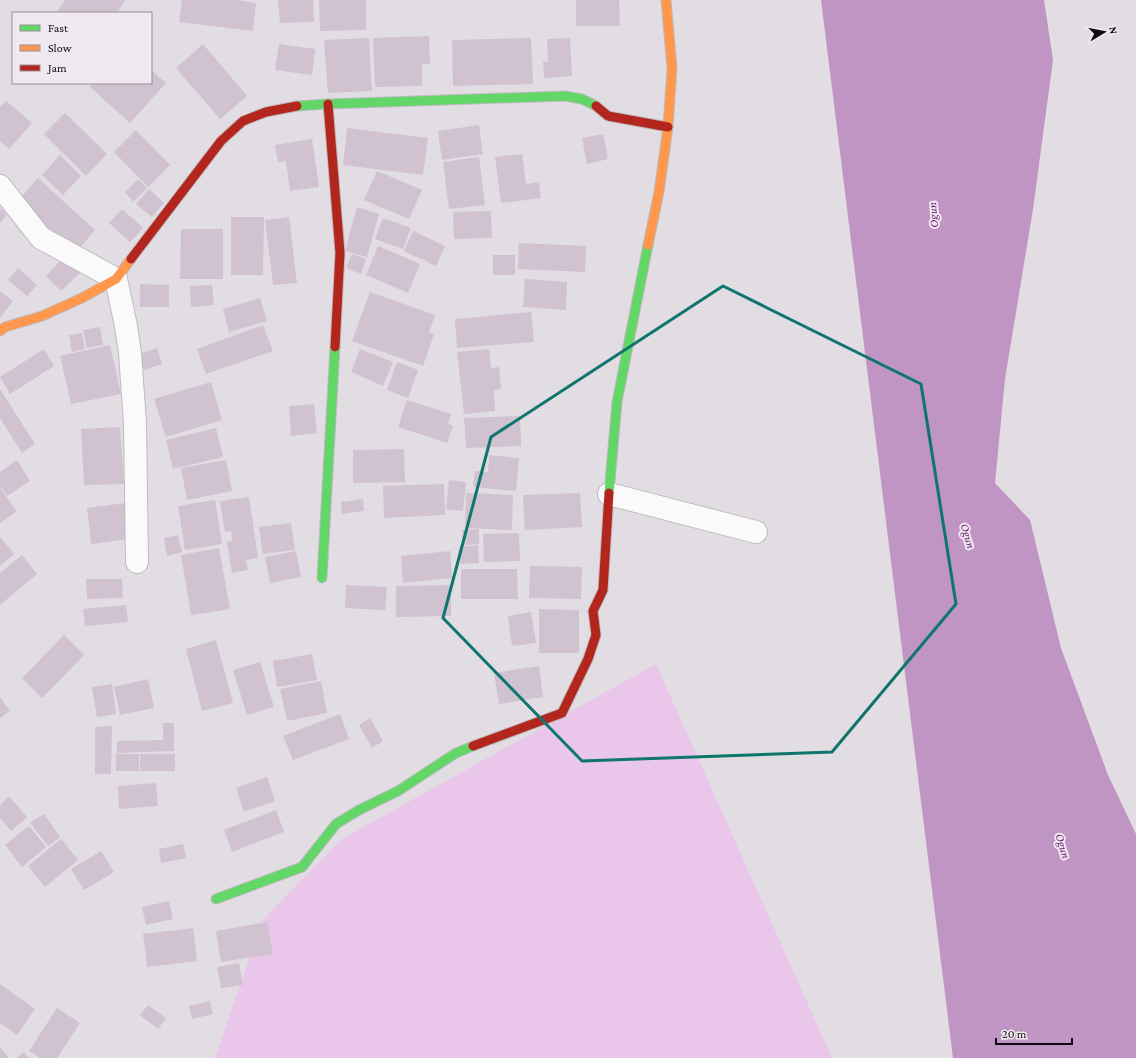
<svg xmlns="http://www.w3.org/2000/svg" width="1136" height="1058" font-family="'Crimson Pro',serif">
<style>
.green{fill:#eac6eb}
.water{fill:#c094c3}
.building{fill:#d0c2d1}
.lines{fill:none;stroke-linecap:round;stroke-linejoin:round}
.street-casing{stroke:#bebbbe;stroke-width:24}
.fast-casing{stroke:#bebbbe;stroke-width:11}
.slow-casing{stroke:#bebbbe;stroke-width:11}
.jam-casing{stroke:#bebbbe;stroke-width:11}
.street{stroke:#fbfafb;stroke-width:22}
.fast{stroke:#63d668;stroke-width:9}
.slow{stroke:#ff974d;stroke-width:9}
.jam{stroke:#b3261e;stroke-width:9}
.marked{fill:none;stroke:#0f766e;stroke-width:3;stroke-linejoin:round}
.labels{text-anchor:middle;stroke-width:4;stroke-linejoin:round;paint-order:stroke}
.water-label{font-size:12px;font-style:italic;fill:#6e2274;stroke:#f0e9f0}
</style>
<rect width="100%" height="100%" fill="#e2dde2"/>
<polygon class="green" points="656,664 832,1058 215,1058 262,921 342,839"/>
<polygon class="water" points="821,0 1044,0 1053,60 1033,209 1005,379 995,483 1030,520 1061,648 1108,775 1136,834 1136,1058 953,1058"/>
<g class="building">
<polygon points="65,0 125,0 117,13 56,13"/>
<polygon points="182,0 236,0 256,3 253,31 179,22"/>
<polygon points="278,0 313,0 314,22 280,23"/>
<polygon points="319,0 366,0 366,30 320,31"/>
<polygon points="576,0 619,0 620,26 576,26"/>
<polygon points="429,36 430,64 422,64 422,86 375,87 373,38"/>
<polygon points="369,38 372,91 328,93 324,40"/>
<polygon points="531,38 533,84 453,86 452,40"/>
<polygon points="570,38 572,76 544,78 543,62 548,62 547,39"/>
<polygon points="203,44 247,96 220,119 176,68"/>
<polygon points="279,44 315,49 312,75 275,70"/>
<polygon points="151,70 166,83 130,123 90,87 93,83 151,83"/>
<polygon points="6,101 32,123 9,149 0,141 0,107"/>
<polygon points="65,113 107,154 86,176 44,134"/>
<polygon points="479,125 483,154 442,160 438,131"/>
<polygon points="347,128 428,138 423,175 343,165"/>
<polygon points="136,130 170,165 148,187 114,152"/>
<polygon points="603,134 608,159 587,164 582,138"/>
<polygon points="312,139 319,187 290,191 286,161 278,162 275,145"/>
<polygon points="522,154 526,184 539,182 541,198 501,203 495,157"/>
<polygon points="60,155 81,176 63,195 42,175"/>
<polygon points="479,157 485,205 449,209 443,162"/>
<polygon points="377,171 422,190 409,219 364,200"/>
<polygon points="38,178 95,230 74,255 16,203"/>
<polygon points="138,179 147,188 133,202 125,192"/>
<polygon points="149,189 164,203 152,217 136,204"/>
<polygon points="357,207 379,214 367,257 345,251"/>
<polygon points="0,208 7,214 0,223"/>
<polygon points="122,209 143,228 130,242 109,223"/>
<polygon points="491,211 492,238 454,239 453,212"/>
<polygon points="231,217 264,217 263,275 231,275"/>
<polygon points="289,217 297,283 273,285 265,220"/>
<polygon points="383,218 411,228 403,249 375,239"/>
<polygon points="181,229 223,229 223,279 180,279"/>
<polygon points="413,231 445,246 436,266 404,251"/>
<polygon points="519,243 586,246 585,272 518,269"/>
<polygon points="378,246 420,264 408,293 366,275"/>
<polygon points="67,254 83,270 61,291 46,276"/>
<polygon points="352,254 366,259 361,274 346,268"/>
<rect x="493" y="255" width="22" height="20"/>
<polygon points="18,268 37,285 27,296 8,280"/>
<polygon points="525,279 567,282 566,310 523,307"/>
<polygon points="140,284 169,285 169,307 140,307"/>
<polygon points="212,285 214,305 191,307 190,286"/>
<polygon points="0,291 13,301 0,318"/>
<polygon points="370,292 435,315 429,332 434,334 423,366 352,341"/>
<polygon points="260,298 267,321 229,332 223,309"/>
<polygon points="531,312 534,342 457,348 455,319"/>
<polygon points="263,325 273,351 206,374 197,349"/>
<polygon points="100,327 103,345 87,348 83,330"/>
<polygon points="82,333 85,349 72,352 69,335"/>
<polygon points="110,345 121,394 71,404 60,356"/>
<polygon points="157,348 162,364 144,370 139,354"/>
<polygon points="44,349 54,366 10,394 0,377"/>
<polygon points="360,349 393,362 383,386 351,372"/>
<polygon points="489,349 491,368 499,367 501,389 494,390 495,411 464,414 457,352"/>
<polygon points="397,362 418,370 408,398 387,390"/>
<polygon points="211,382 222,420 166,437 154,399"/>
<polygon points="0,389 35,444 22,453 0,418"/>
<polygon points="407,400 451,414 448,424 453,426 447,443 398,427"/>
<polygon points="314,404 317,433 291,436 289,406"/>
<polygon points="520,416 521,446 466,448 464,418"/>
<polygon points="120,427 124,484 84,485 81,429"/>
<polygon points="216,428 223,457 173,469 166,440"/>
<polygon points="404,449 405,482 353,483 353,450"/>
<polygon points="489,455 519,458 516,491 473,487 475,471 488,472"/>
<polygon points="17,460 30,481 7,496 0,486 0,472"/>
<polygon points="226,460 232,491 187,500 181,468"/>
<polygon points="449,480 466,482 463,511 446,509"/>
<polygon points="444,484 445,515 384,518 383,486"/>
<polygon points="0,488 17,511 0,523"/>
<polygon points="466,493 513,495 512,530 465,528"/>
<polygon points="580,493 582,527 525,530 523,495"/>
<polygon points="249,497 258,558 246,560 248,570 232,573 227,542 232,541 231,531 225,532 220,501"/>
<polygon points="363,499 364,511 342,514 341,502"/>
<polygon points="215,500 222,544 185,550 178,506"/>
<polygon points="125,503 129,539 91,544 87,508"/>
<polygon points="291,523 295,550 263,554 259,527"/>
<polygon points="479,529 479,544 463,545 462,530"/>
<polygon points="519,533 520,561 484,562 483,534"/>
<polygon points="178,535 182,552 167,556 164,538"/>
<polygon points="0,537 14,554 0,566"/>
<polygon points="478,545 479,563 461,564 459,547"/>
<polygon points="219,548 230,609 191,615 181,555"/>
<polygon points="296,551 301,577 270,583 265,557"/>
<polygon points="450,551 452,578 403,583 401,556"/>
<polygon points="22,555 37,574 0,605 0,573"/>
<polygon points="530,566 582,567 581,599 529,598"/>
<polygon points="461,569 517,569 518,599 461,599"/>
<polygon points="86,579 122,579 123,598 87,599"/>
<polygon points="346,585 387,587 385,610 345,608"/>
<polygon points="451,585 451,616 396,617 396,586"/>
<polygon points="126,605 128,622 85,626 83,609"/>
<polygon points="539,609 579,610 579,653 539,653"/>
<polygon points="531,612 536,643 512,646 508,616"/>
<polygon points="64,635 84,655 42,698 22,678"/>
<polygon points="216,640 233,703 202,711 186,649"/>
<polygon points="312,654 317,680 277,687 273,661"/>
<polygon points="260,662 274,707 247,715 233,670"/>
<polygon points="539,666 543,697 499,704 494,673"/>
<polygon points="148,679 154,708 120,715 114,687"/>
<polygon points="321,681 327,713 287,721 280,689"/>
<polygon points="112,684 116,714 97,717 92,687"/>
<polygon points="0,697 10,711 0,718"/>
<polygon points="340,714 349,739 293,760 283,736"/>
<polygon points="370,718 383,741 372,748 359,725"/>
<polygon points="163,723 174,723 174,751 117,753 117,741 163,740"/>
<polygon points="112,726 111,774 95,774 95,727"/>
<rect x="116" y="754" width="23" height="17"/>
<rect x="140" y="754" width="35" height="17"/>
<polygon points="267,777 275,801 244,812 236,788"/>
<polygon points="156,783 158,806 119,809 118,786"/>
<polygon points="9,796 27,817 11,831 0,818 0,805"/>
<polygon points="276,810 284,832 232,852 224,830"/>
<polygon points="44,814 60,837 48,846 30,823"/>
<polygon points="29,826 46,847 22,867 5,845"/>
<polygon points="61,839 78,860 45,887 28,866"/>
<polygon points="183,844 186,858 161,863 159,849"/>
<polygon points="101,851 114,872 84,890 71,869"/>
<polygon points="169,901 173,919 146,925 142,907"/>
<polygon points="267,922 273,954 221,962 216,931"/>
<polygon points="193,928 197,961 147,967 143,934"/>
<polygon points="239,963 243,985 221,988 217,967"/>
<polygon points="0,984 35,1009 17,1035 0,1023"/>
<polygon points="210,1001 213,1014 192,1019 189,1006"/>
<polygon points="148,1005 166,1018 158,1029 140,1015"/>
<polygon points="57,1008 80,1023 57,1058 40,1058 29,1051"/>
<polygon points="0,1047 8,1057 7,1058 0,1058"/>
<polygon points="24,1052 29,1058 16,1058"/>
</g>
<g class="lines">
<defs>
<g id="street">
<polyline points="0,186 41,238 116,279 126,326 130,353 135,423 137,562"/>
<polyline points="609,494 756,532"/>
</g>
<g id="fast">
<polyline points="297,106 328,104 565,96 582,99 596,106"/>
<polyline points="609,493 617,402 648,245"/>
<polyline points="322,578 335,347"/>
<polyline points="216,899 302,867 336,824 359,810 398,791 456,753 473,746"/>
</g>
<g id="slow">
<polyline points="648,245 659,192 668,127 672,68 666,0"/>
<polyline points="0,331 5,327 42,316 82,298 116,279 131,259"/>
</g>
<g id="jam">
<polyline points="328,104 340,253 335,347"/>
<polyline points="596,106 608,116 668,127"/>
<polyline points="131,259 221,141 243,121 266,112 297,106"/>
<polyline points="473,746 562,713 588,659 596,635 593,611 603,590 609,493"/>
</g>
</defs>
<use href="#street" class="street-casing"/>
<use href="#fast" class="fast-casing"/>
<use href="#slow" class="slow-casing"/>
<use href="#jam" class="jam-casing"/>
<use href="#street" class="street"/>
<use href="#fast" class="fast"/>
<use href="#slow" class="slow"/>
<use href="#jam" class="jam"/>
</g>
<path class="marked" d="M723,286L921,384L956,604L832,752L582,761L443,618L491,437Z"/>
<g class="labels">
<g class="water-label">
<text transform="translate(933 215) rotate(-94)" y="4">Ogun</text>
<text transform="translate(968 536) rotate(73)" y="4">Ogun</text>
<text transform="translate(1063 846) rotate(73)" y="4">Ogun</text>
</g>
</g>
<rect x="12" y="12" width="140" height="72" fill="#f0e9f0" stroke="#959095"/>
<rect x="20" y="25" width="20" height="6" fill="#63d668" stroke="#959095"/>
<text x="48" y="32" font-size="12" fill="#0d0b0d">Fast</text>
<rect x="20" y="45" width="20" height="6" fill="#ff974d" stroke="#959095"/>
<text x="48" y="52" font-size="12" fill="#0d0b0d">Slow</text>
<rect x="20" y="65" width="20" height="6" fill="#b3261e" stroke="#959095"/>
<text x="48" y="72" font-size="12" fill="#0d0b0d">Jam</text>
<g transform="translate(1104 32) rotate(80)" stroke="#f0e9f0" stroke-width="3" paint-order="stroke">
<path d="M0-3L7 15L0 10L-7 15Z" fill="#0d0b0d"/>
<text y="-6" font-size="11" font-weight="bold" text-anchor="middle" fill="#0d0b0d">N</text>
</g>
<path d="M996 1038v6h76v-6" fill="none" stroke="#0d0b0d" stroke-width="2"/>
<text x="1002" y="1038" font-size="12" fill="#0d0b0d" stroke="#f0e9f0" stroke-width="3" paint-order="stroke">20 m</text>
</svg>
